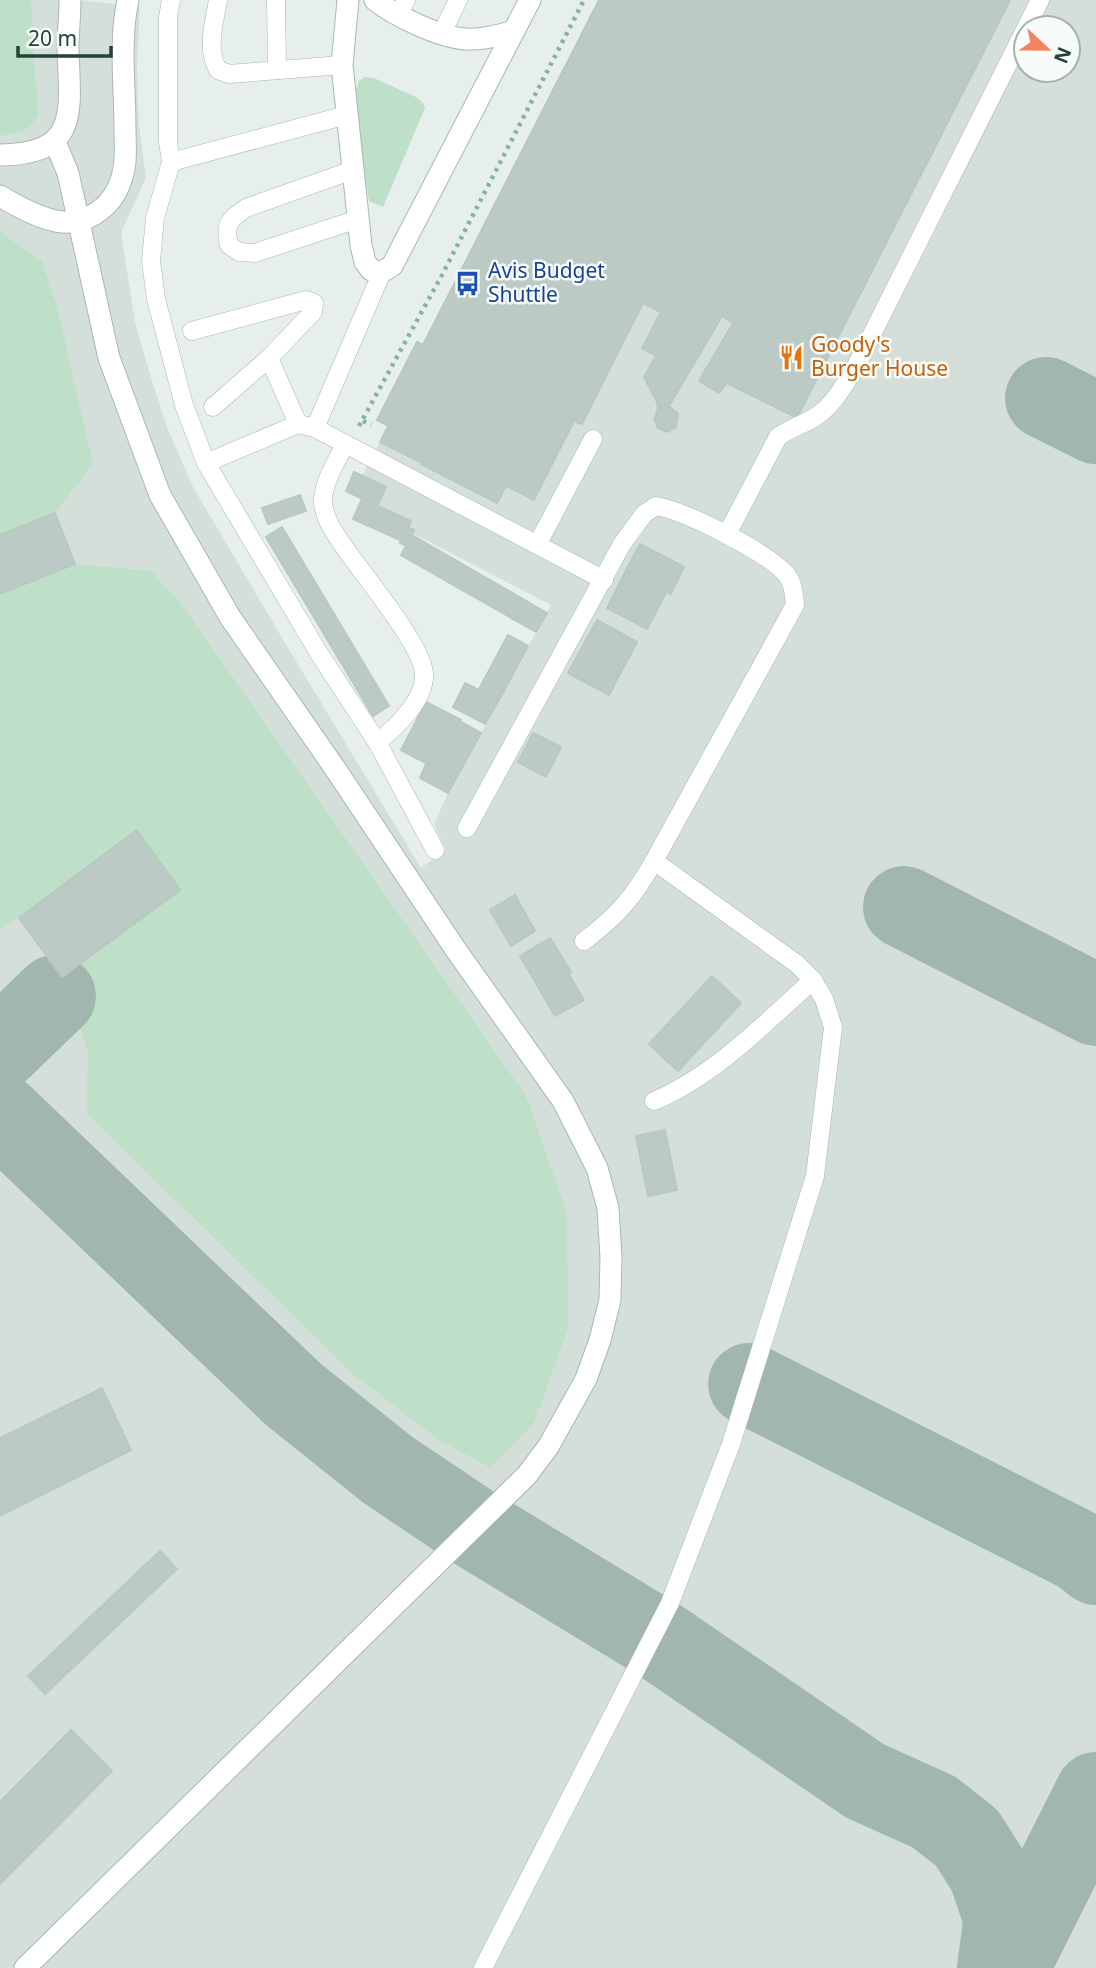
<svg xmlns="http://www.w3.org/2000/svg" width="1096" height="1968" font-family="'Noto Sans',sans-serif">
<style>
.built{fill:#d4dfda;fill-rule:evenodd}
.green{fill:#bfe0c8}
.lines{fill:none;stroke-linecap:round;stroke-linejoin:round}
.taxiway{stroke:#a2b6b0;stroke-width:82}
.building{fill:#bbcac4;stroke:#b8c9c2;stroke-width:2}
.service-casing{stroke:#a8b8b2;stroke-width:19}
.minor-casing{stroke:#a8b8b2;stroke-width:23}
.path{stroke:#86b3a5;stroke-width:4.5;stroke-dasharray:3.5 5;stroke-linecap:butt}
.service{stroke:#fff;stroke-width:18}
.minor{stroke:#fff;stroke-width:21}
.labels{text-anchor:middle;stroke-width:5;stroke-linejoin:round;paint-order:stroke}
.transit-label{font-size:21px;fill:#164399;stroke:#f7fbf9;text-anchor:start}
.food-label{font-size:21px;fill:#c56008;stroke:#f7fbf9;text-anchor:start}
</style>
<rect width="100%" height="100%" fill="#e6efeb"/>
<path class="built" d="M0,0H80L140,7L137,69L139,125L146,178L122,230V239L135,322L152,381L167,427L193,487L285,643L421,868L446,850L434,824L448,793L551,605L412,533L408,527L377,506L386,486L362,476L388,427L377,420L417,342L423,345L599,0H1096V1968H0ZM1026,28H1068V70H1026Z"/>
<g class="green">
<polygon points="0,0 31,0 35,80 38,100 38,115 31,126 21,132 0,136"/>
<polygon points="365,77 374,78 418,98 423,103 425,108 383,207 369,201 352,100 359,81"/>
<polygon points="0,232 42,261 57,306 93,464 55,513 0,535"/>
<polygon points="75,564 151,571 182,605 526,1096 567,1213 568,1329 534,1423 491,1468 439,1440 354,1375 86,1113 88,1051 62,977 180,890 137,831 0,930 0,594"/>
</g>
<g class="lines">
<g class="taxiway">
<polyline points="1046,398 1096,423"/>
<polyline points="904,907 1096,1005"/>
<polyline points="0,1049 55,996"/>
<polyline points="0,1114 293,1394 388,1470 473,1527 659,1640 865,1781 934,1812 967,1838 989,1873 1002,1911 1004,1924 998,1968"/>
<polyline points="749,1384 1081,1552 1096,1564"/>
<polyline points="1008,1968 1096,1793"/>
</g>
</g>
<g class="building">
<polygon points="599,0 1010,0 797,418 727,383 719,393 699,381 733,323 722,316 669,406 678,414 676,427 667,432 658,428 654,419 658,409 657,402 644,377 656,356 642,348 661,312 643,303 582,424 574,421 534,500 377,420 417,342 423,345"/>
<polygon points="388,426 430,447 422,463 380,442"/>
<polygon points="430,447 506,486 497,503 421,464"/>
<polygon points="354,472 386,487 377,506 346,491"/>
<polygon points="300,495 306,511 268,524 262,508"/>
<polygon points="362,499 411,521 402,541 353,519"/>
<polygon points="55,513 75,564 0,594 0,535"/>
<polygon points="282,527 389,706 373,716 266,537"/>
<polygon points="408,527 414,530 407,546 400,543"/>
<polygon points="412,535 547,613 536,632 401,555"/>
<polygon points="640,544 684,567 671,594 626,570"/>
<polygon points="626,570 667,591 647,629 607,608"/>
<polygon points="597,620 637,642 609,695 568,673"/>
<polygon points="508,635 528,646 499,700 479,689"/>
<polygon points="465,683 499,700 485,724 453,707"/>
<polygon points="426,702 461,720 435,768 401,750"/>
<polygon points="459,721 481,733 448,793 420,778 426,764 435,768"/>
<polygon points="533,733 561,747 546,777 518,762"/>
<polygon points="137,830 180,890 62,977 19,918"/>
<polygon points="515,895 535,931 511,946 490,910"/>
<polygon points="550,938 571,972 540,990 520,956"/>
<polygon points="568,973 584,1000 555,1016 540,990"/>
<polygon points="712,976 741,1003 678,1071 649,1044"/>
<polygon points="665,1130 677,1190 648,1196 636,1136"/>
<polygon points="102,1388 131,1450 0,1516 0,1438"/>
<polygon points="160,1551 177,1569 45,1694 28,1676"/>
<polygon points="71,1730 112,1771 0,1884 0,1802"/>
</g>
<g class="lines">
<defs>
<g id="service">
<polyline points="171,0 168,17 168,142 171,162 155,218 151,261 156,299 184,405 206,463 320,655 377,742 435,850"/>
<path d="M218,0C214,24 206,48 218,70L229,74L342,65"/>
<polyline points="276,0 277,70"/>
<polyline points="399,14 406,0"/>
<polyline points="442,33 458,0"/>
<polyline points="171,162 347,115"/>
<path d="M353,170L246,208C229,220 224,224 229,245L239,252L255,253L358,219"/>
<polyline points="192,331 306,300 314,303 313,312 269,358 213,407"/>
<polyline points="269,358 298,424"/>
<polyline points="315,428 382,272"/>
<path d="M345,444C337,461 325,479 323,498C322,517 337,537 347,551C365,577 422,645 424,673C426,699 396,728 377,742"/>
<polyline points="206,463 298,424 315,428 604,580"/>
<path d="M727,534L778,437C790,428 799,426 812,419C832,408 843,387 855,368L1040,0"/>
<polyline points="537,545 593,439"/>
<path d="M467,828L622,544L644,514L656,506C685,511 767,552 786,574C793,582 794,594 795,605L654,861C634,897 617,916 584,941"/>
<path d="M654,1101C715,1075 764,1024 813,980"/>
<polyline points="483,1968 670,1603 731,1444 815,1176 833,1027 824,999 813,980 797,964 654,861"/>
</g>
<g id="minor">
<polyline points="348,0 342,65 361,245 365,262 371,270 382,272 392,266 530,0"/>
<path d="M375,0C395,16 439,37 465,39C482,40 498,36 514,31"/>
<path d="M0,155C80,154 70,112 68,49C68,33 70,16 70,0"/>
<path d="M0,196C15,205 32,214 48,219C82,230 113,209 122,177C127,162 125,144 125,128C125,87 119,41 128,0"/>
<polyline points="25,1968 527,1475 548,1447 586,1379 600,1340 610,1300 611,1257 608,1208 597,1168 563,1101 456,950 334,767 230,617 160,495 109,358 68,173 55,142"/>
</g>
</defs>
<use href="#service" class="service-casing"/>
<use href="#minor" class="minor-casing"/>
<g class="path">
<polyline points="363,421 371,425"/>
<polyline points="359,426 442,275 584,0"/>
</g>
<use href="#service" class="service"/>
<use href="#minor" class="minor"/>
</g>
<defs>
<symbol id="bus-bare" viewBox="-9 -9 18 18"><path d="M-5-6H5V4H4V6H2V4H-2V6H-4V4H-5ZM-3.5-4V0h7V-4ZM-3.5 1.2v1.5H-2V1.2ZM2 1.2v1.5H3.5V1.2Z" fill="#1a4fb4" stroke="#f7fbf9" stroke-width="2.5" paint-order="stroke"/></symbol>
<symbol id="restaurant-bare" viewBox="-9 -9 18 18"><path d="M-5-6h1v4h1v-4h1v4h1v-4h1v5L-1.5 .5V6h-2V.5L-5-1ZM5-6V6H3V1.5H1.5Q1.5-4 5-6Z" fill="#e8710a" stroke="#f7fbf9" stroke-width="2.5" paint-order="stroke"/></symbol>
</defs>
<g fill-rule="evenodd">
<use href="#bus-bare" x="450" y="266" width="35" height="35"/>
<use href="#restaurant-bare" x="774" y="340" width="35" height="35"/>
</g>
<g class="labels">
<g class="transit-label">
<text x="488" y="278">Avis Budget<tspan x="488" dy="24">Shuttle</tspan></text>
</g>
<g class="food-label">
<text x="811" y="352">Goody's<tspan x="811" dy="24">Burger House</tspan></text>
</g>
</g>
<g transform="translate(1047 49) rotate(112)"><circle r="33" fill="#f7fbf9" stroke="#a3b1ad" stroke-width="2"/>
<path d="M0-5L12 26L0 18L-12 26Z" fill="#f4845f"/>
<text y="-10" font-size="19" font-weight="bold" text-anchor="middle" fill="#24423a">N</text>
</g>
<path d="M18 46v10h93v-10" fill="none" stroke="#24423a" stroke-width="3.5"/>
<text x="28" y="46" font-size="21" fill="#24423a" stroke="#f7fbf9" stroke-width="5" paint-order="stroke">20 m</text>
</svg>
